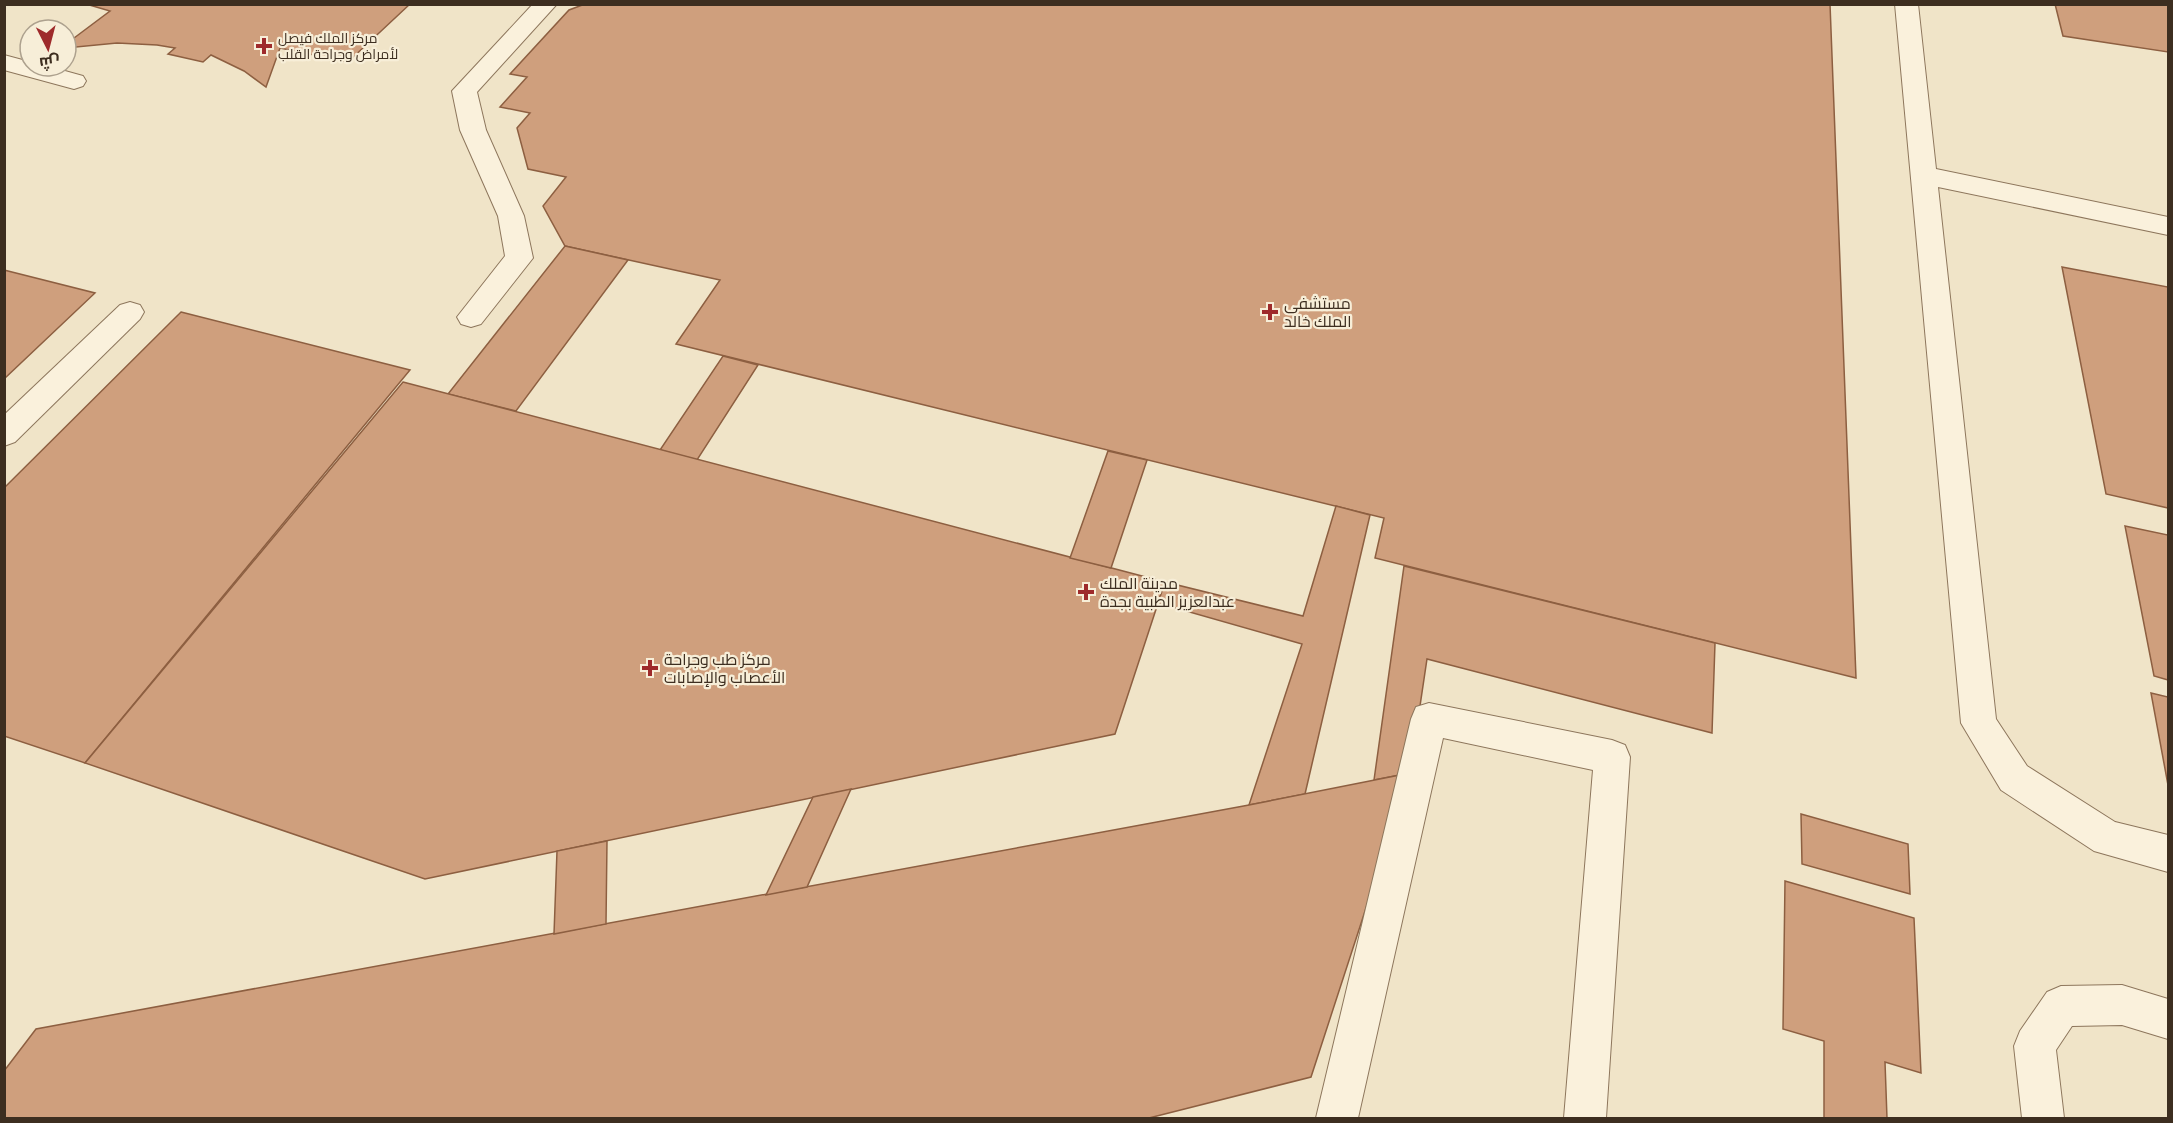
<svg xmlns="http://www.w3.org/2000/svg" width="2173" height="1123" font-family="Georgia,Cairo,serif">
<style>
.building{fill:#cf9f7d;stroke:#8d5f41;stroke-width:1.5}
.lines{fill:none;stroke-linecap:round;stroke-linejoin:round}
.minor-casing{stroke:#8d765c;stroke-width:2}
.minor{fill:#faf1dc;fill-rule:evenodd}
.poi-dot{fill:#9e2a2b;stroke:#f7eed8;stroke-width:2}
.labels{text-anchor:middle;stroke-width:4.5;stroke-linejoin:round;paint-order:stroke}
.far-poi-label{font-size:14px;fill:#3d2e20;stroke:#f7eed8;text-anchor:start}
.poi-label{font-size:16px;fill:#3d2e20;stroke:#f7eed8;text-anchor:start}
</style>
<rect width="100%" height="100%" fill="#f0e4c8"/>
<g class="building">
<polygon points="410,4 348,62 280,48 266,87 244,71 211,55 203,62 168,54 175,48 157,45 117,43 66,48 66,44 110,11 86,4"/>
<polygon points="585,4 1830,4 1856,678 1375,558 1384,518 676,344 720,280 565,246 543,206 566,177 528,169 517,128 530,113 500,107 527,77 510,74 569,10"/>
<polygon points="2055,4 2168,4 2168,52 2063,36"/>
<polygon points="565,246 628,260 516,411 448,394"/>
<polygon points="2062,267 2168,287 2168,508 2106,494"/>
<polygon points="4,270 95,293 4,379"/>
<polygon points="181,312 410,370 85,763 4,736 4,488"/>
<polygon points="723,356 758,365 697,460 660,450"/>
<polygon points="403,382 1165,582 1115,734 425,879 85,763"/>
<polygon points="1108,451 1147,460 1111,568 1070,558"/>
<polygon points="1336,506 1370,515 1305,794 1249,805 1302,644 1158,603 1165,582 1303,616"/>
<polygon points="2125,526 2168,535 2168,680 2154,676"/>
<polygon points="1404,566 1715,643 1712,733 1427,659 1410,773 1374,780"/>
<polygon points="2151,693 2168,697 2168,785"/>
<polygon points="1410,773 1311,1077 1149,1118 4,1118 4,1071 36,1029 1249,805"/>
<polygon points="851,789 807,887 766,895 813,797"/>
<polygon points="1801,814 1908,844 1910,894 1802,864"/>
<polygon points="607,841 606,924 554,934 557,851"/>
<polygon points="1785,881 1914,918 1921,1073 1885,1062 1887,1118 1824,1118 1824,1041 1783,1029"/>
</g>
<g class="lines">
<defs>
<g id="minor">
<polygon points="533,4 557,4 477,92 486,130 524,216 533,258 481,324 471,327 461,324 457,317 505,256 498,216 460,130 452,91"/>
<polygon points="1895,4 1918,4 1936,169 2168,217 2168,235 1938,187 1996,719 2027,766 2115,822 2168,835 2168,872 2094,851 2001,790 1961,723"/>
<polygon points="4,55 30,62 30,66 47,66 83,76 86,81 83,86 74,89 4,70"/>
<polygon points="130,302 140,305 144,312 140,319 15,442 4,446 4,415 120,305"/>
<polygon points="1429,703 1612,740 1625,745 1630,757 1606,1118 1564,1118 1593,770 1443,738 1358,1118 1316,1118 1411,719 1416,707"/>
<polygon points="2122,985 2168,999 2168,1039 2122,1025 2072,1026 2056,1050 2064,1118 2022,1118 2014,1046 2020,1031 2047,992 2061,986"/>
</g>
</defs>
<use href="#minor" class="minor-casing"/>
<use href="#minor" class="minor"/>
</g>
<g class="poi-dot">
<path d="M261 37h6v6h6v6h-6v6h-6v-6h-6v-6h6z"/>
<path d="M1267 303h6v6h6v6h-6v6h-6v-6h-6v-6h6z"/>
<path d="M1083 583h6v6h6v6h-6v6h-6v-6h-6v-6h6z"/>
<path d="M647 659h6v6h6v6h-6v6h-6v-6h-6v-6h6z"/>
</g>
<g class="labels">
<g class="far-poi-label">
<text x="278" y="43">مركز الملك فيصل<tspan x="278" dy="16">لأمراض وجراحة القلب</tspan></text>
</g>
<g class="poi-label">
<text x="1284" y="309">مستشفى<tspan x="1284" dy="18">الملك خالد</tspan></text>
<text x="1100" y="589">مدينة الملك<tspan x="1100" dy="18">عبدالعزيز الطبية بجدة</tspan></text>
<text x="664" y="665">مركز طب وجراحة<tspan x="664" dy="18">الأعصاب والإصابات</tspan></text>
</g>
</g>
<rect width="2173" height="1123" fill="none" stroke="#3d2e20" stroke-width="12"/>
<g transform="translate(48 48) rotate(174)"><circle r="28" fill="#f7eed8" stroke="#ada18e" stroke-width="1.5"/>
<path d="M0-4.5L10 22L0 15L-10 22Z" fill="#9e2a2b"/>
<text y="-9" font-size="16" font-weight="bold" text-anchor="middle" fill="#3d2e20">ش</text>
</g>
</svg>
